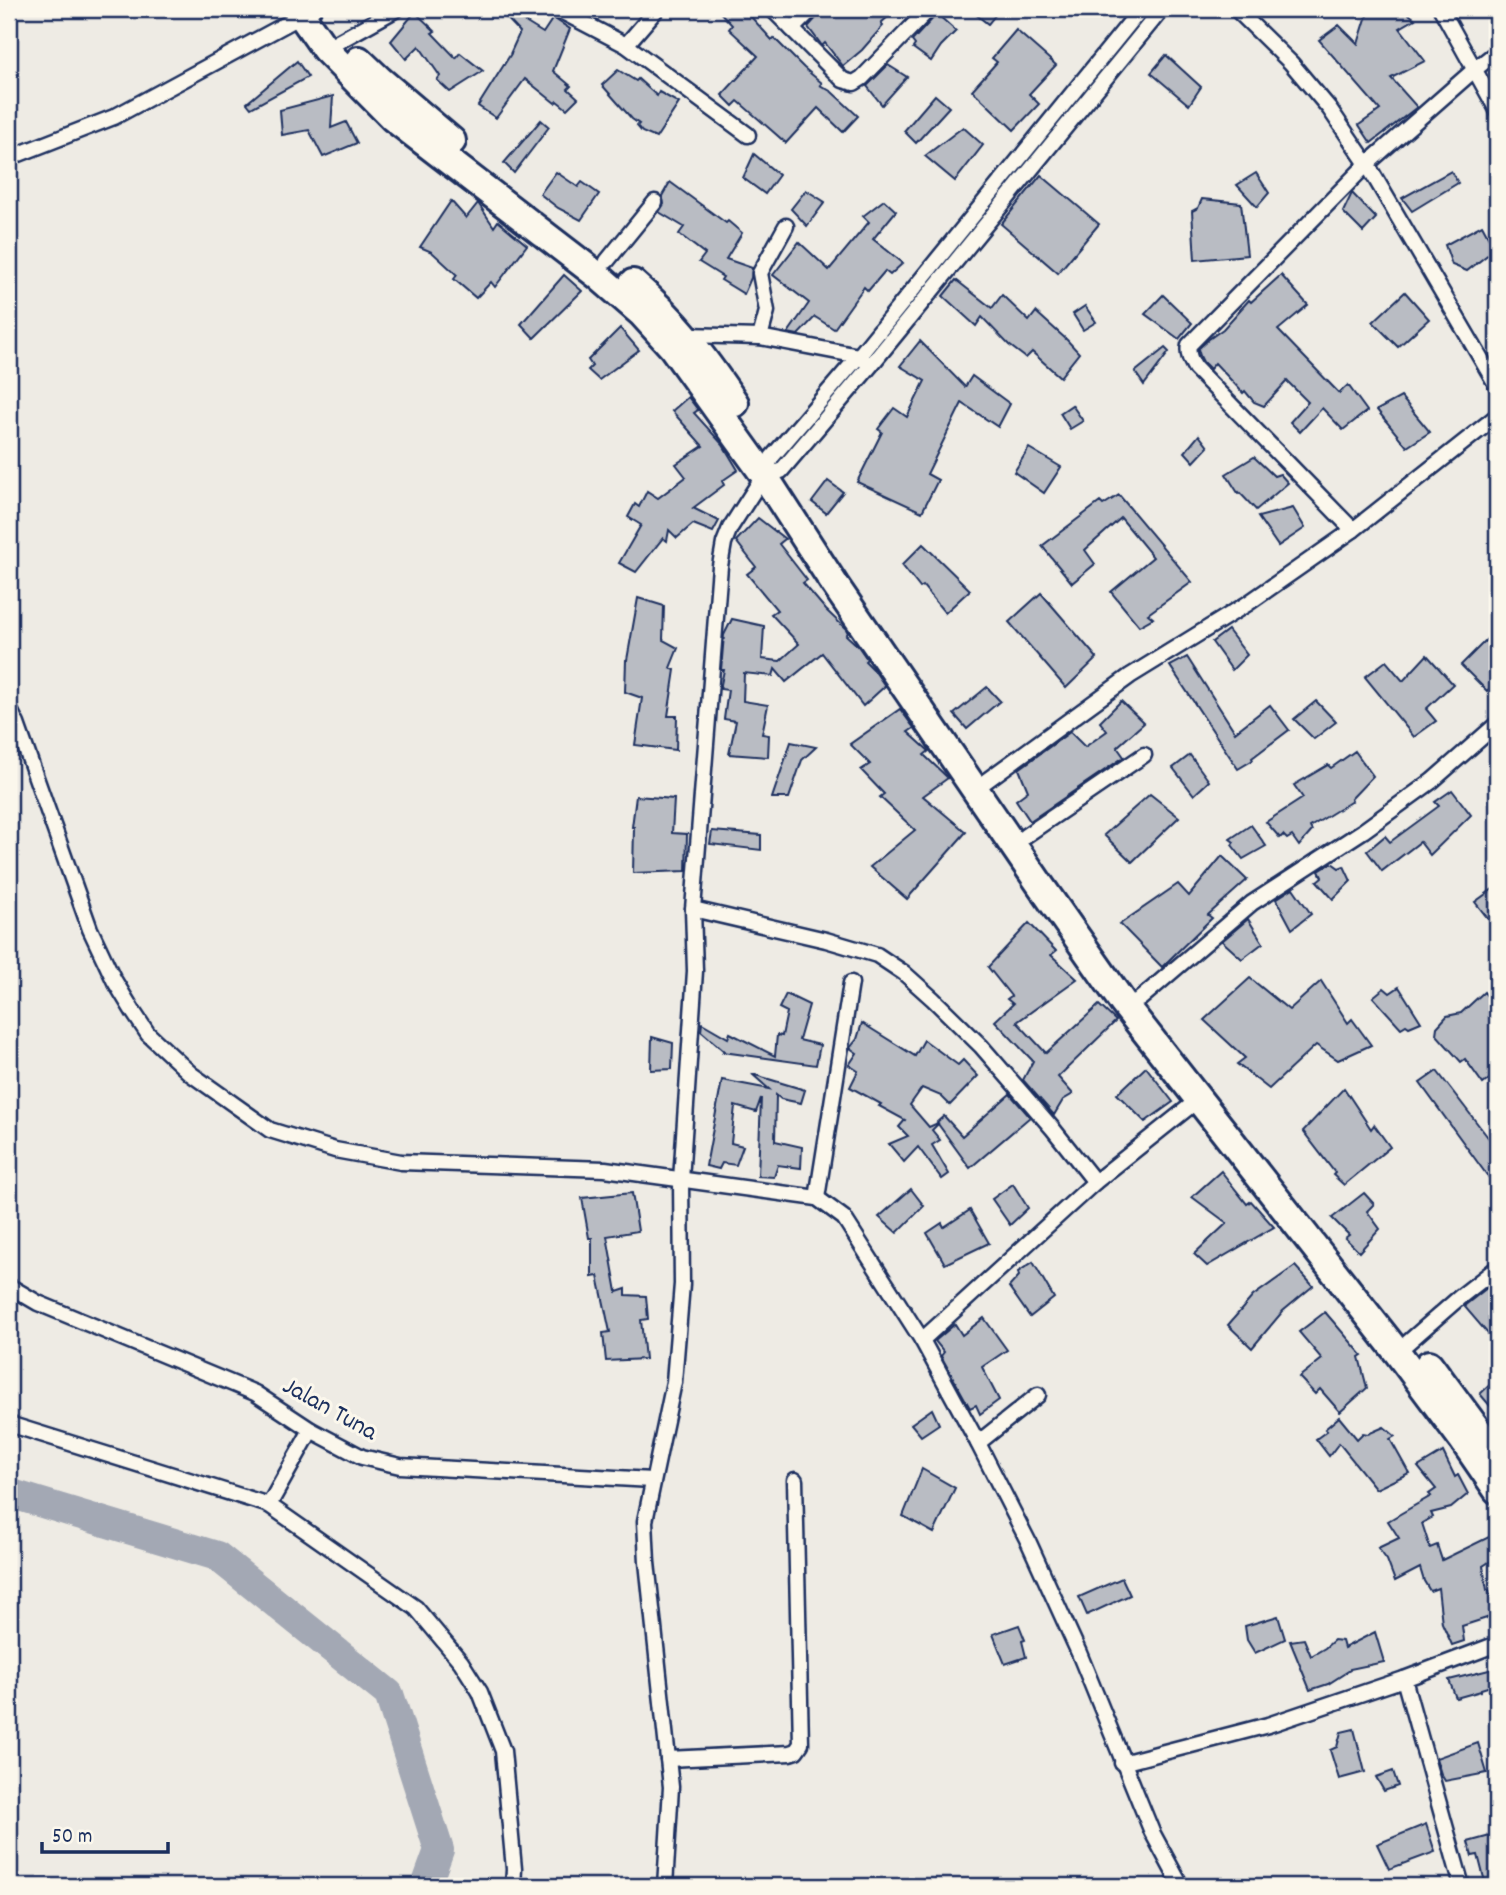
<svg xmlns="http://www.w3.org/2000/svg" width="1506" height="1895" font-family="Dekko,sans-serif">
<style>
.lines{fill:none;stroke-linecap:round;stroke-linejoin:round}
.river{stroke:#a3a8b4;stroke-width:30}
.building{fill:#b9bcc3;stroke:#1b2f5e;stroke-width:2}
.street-casing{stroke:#1b2f5e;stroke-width:19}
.highway-casing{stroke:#1b2f5e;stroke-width:32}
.street{stroke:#fbf7ec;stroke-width:14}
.highway{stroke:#fbf7ec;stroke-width:26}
.labels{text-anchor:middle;stroke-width:6;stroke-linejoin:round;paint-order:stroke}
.street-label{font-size:26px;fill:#1b2f5e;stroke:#fbf7ec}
</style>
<rect width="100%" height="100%" fill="#eeebe4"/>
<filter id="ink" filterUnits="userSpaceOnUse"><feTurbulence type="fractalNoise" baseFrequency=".0143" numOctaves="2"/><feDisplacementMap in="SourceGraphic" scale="14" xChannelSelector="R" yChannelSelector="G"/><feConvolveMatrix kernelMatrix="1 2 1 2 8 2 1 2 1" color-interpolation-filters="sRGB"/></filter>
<g filter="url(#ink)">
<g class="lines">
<polyline class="river" points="9,1493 217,1556 389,1694 439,1850 426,1886"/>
</g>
<g class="building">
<polygon points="504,9 543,33 553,18 570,29 553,71 571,86 568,89 578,98 567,109 557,101 555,103 525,79 496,118 478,106 512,52 510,54 520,32 501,12"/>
<polygon points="717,9 744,9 772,40 774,38 804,68 822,83 820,85 832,92 858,116 843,132 818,108 786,143 738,101 733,106 722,95 758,56 729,29 732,25"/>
<polygon points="822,9 897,9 881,23 883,26 862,50 843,66 825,43 822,46 820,43 808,27 819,15"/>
<polygon points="969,9 1000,9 988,24"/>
<polygon points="1369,9 1403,9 1415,19 1400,28 1425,61 1391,78 1417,107 1371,143 1359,125 1380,110 1319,40 1339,25 1358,44"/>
<polygon points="415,12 435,31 432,33 456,58 460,53 483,71 450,92 437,80 440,76 419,46 406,59 391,41"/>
<polygon points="937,14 956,31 941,46 931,61 913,48 915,45 912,41"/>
<polygon points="1016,30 1056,65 1029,94 1039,104 1014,130 972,90 997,62 992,58"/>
<polygon points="1166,55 1201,87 1189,105 1151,73"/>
<polygon points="297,61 308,77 251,108 247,103"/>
<polygon points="888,65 907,77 882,105 867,86"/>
<polygon points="618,70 636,81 638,79 657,96 659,92 679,103 656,138 642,132 637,126 639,124 632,119 602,85"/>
<polygon points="935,95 949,107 916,143 904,131"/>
<polygon points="333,96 331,128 346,122 357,143 323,157 309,130 282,135 280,110"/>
<polygon points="541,120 549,127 514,173 504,163"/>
<polygon points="963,127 983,145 955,181 925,156"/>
<polygon points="754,154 779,175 765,194 743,178"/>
<polygon points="1451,171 1458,183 1412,211 1402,198"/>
<polygon points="556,172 578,187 582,182 599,194 581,220 558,208 540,194"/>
<polygon points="1256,173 1269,193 1257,207 1237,185"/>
<polygon points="1041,175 1099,224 1058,273 1001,224"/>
<polygon points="670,182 726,223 728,221 742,233 726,259 752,268 751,278 744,294 721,280 723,277 699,262 705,254 679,234 684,227 659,212 664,204 662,196"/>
<polygon points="806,190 825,202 807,226 791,209"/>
<polygon points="1352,193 1376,218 1363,232 1343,212"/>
<polygon points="1202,199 1241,203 1247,255 1195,260 1192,211 1198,208"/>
<polygon points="884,200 896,211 873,239 903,263 890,275 885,271 868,291 864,287 834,329 815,317 798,335 788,333 809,303 773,275 799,242 829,270 869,222 863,216"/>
<polygon points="451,201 466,218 478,203 494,227 498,221 527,245 495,287 491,282 476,298 454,279 457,275 432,252 420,247"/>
<polygon points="1482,225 1495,249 1467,271 1452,265 1445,245"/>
<polygon points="564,275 582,291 534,338 521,324"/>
<polygon points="1281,275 1308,305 1278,330 1339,393 1348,385 1367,411 1343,430 1322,408 1300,432 1290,422 1308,402 1287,381 1264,406 1254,402 1245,391 1243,393 1215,363 1210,369 1203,362 1200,356 1198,349 1209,339 1223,329 1249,300 1251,302"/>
<polygon points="956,280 992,308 1002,295 1029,321 1036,312 1067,340 1079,353 1060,377 1032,352 1026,358 1009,345 982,317 976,326 943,296"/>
<polygon points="1405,292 1429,319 1398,347 1373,322"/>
<polygon points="1163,295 1192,323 1179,339 1145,314"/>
<polygon points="1085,306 1096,322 1083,330 1073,314"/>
<polygon points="620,328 639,350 599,380 588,370 592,366 588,360"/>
<polygon points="920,341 965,387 972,376 1010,404 998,427 962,403 927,474 938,480 922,512 857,482 882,432 878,429 894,408 907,417 925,381 900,366"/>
<polygon points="1165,348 1169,352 1144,385 1135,372"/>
<polygon points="688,397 698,410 694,413 723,445 738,470 722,481 724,485 693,508 719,521 713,532 693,524 677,538 669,530 667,541 663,538 636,572 619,563 641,525 628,517 635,504 639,507 647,491 658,498 686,477 676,464 703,446 672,411"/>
<polygon points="1401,397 1430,432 1407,447 1377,410"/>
<polygon points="1072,405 1083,421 1070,429 1060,413"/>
<polygon points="1199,435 1208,447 1194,462 1185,452"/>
<polygon points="1029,448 1061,467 1044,493 1014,472"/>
<polygon points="1254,457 1274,476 1280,474 1288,483 1256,510 1239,492 1238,493 1226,474"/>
<polygon points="828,481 843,492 826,513 812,502"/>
<polygon points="1119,495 1192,582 1148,614 1153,618 1139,626 1111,592 1153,557 1121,518 1085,550 1095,564 1072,583 1042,546 1100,502 1103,505"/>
<polygon points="1293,508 1305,528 1278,546 1258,517"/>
<polygon points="758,518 785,539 779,544 807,580 803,583 826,610 846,629 848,633 846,635 858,646 867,659 865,661 874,670 885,686 863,706 822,653 786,682 775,669 773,676 744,673 743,701 768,705 762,734 769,735 768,757 729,754 736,721 724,719 728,690 720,689 724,670 721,670 724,635 732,619 764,626 762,659 780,661 799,644 771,614 777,610 747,574 756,567 736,541"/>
<polygon points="923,544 970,590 945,613 923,586 920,588 902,565"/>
<polygon points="1041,593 1097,658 1066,688 1009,622"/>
<polygon points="638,598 664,606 663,640 678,648 670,668 675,670 668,716 677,716 676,750 635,745 642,698 625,692 626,660 627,660"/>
<polygon points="1497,629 1497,681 1487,691 1461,665"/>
<polygon points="1228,630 1247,655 1232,670 1212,642"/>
<polygon points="1427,655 1453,684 1426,709 1436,721 1414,737 1365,677 1386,661 1403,681"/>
<polygon points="1187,657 1235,732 1270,705 1289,730 1252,758 1253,760 1238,769 1170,666"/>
<polygon points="987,687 1000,701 967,729 954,714"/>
<polygon points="1121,701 1144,723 1117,747 1124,757 1030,821 1016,800 1028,791 1019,769 1070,732 1085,747 1107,731 1100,722"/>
<polygon points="1316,701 1336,722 1314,739 1294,719"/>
<polygon points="900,709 914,728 908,732 929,751 924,755 948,778 923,796 966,832 907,899 870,867 915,830 880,797 884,794 861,770 870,764 850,744"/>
<polygon points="791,742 816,747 802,760 789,798 772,798"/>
<polygon points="1355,751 1373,776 1351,799 1352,801 1310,827 1312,831 1299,846 1292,836 1287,839 1283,835 1280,838 1266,822 1303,798 1294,785 1328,765 1331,768"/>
<polygon points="1190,755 1209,781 1194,795 1173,768"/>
<polygon points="1452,790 1471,815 1430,855 1420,842 1382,871 1367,851 1385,836 1390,842 1439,806 1435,802"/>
<polygon points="1150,794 1179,817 1132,862 1104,835"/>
<polygon points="636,796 674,799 672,833 687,834 686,871 633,873 634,827 632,827"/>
<polygon points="1251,825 1266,846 1243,859 1232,845 1234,842 1230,839"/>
<polygon points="712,831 761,835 761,850 710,844"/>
<polygon points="1222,856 1247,880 1208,915 1212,918 1162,967 1120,924 1178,884 1189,896"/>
<polygon points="1332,863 1339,868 1344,866 1351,881 1333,899 1317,881 1322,877 1319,871"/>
<polygon points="1497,886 1497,930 1475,902"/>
<polygon points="1293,888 1311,914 1292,929 1276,899"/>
<polygon points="1248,919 1263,943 1242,959 1222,941"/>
<polygon points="1029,923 1056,951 1051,955 1077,979 1017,1022 1046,1053 1099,1005 1116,1021 1058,1077 1073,1094 1063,1100 1054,1115 1023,1080 1033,1061 995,1021 1013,1004 1007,999 1011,996 988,967"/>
<polygon points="1250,978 1289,1010 1321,981 1348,1023 1352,1019 1371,1045 1338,1060 1316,1045 1269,1089 1237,1064 1245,1058 1204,1020"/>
<polygon points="1399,987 1421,1022 1409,1027 1406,1025 1401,1028 1373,997 1384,988 1390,993"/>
<polygon points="1484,992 1497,1008 1497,1073 1483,1084 1465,1059 1461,1062 1436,1034 1437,1027 1447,1016 1461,1013"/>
<polygon points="786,994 809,1005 799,1040 820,1045 816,1065 723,1052 724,1051 701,1031 702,1023 728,1038 730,1033 775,1056 777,1035 782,1036 787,1012 779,1008"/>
<polygon points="862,1023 915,1056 924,1040 958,1065 963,1060 978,1076 950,1105 941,1096 922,1088 910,1105 929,1127 938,1123 937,1122 944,1116 962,1136 1010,1094 1030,1117 970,1168 938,1124 932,1130 940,1140 932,1145 949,1174 942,1179 918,1147 904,1162 889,1144 908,1136 899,1127 905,1120 879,1106 881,1104 850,1087 858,1071 849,1065 857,1053 850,1048 857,1039"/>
<polygon points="652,1037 673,1043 672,1069 651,1070"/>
<polygon points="1146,1067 1173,1102 1145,1122 1117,1094"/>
<polygon points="1437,1071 1497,1149 1497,1189 1420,1083"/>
<polygon points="752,1074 805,1090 801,1103 781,1099 776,1095 775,1141 802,1147 801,1168 778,1165 774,1177 758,1176 761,1098 756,1112 735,1106 731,1143 743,1146 736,1165 722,1163 719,1169 706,1166 722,1080 769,1089"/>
<polygon points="1344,1088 1371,1129 1374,1125 1390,1147 1344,1185 1333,1175 1335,1173 1303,1131"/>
<polygon points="1221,1171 1247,1204 1251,1201 1274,1227 1207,1266 1194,1254 1227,1223 1192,1197"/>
<polygon points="1013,1184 1028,1208 1010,1225 992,1199"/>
<polygon points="911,1189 924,1206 897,1233 879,1217"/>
<polygon points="632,1193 638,1231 607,1236 617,1292 626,1289 626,1295 646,1296 648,1319 641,1320 645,1359 606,1361 603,1333 610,1332 598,1276 592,1277 592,1238 589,1238 582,1198"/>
<polygon points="1364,1193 1374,1204 1367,1211 1380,1229 1359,1252 1345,1238 1349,1235 1332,1218"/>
<polygon points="970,1210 989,1243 945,1264 927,1233 942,1223 944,1227"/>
<polygon points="1033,1262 1054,1298 1030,1317 1009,1287 1019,1276 1018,1272"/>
<polygon points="1295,1266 1313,1286 1283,1311 1252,1348 1228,1325 1253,1296"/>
<polygon points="1497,1280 1497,1327 1488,1334 1464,1306"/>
<polygon points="1325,1312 1362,1355 1359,1357 1367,1388 1340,1412 1320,1389 1315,1394 1299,1377 1322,1359 1299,1332"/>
<polygon points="984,1318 1007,1350 982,1367 999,1400 980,1414 976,1405 970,1408 941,1356 944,1352 935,1341 955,1324 962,1335"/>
<polygon points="1497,1378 1497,1414 1480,1394"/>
<polygon points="932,1409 939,1424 921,1436 911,1424"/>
<polygon points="1339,1417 1357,1439 1363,1433 1368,1434 1384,1427 1395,1436 1390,1439 1409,1473 1376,1489 1339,1443 1329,1456 1316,1439 1327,1431 1325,1429"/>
<polygon points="1443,1452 1455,1477 1458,1475 1468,1494 1451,1508 1431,1513 1433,1517 1422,1523 1430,1548 1437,1545 1442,1560 1493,1535 1497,1543 1497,1557 1483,1566 1487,1590 1489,1590 1496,1615 1462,1626 1464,1641 1452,1645 1442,1623 1438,1588 1430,1591 1424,1581 1420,1568 1395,1581 1387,1560 1378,1548 1399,1538 1388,1521 1431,1496 1429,1494 1436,1489 1418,1467"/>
<polygon points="922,1469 955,1488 934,1533 903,1516"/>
<polygon points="1122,1578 1130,1595 1087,1615 1079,1597"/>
<polygon points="1278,1616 1285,1639 1255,1653 1247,1640 1245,1626"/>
<polygon points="1019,1625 1025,1640 1022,1641 1026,1657 1005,1664 993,1634"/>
<polygon points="1375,1632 1384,1662 1350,1669 1350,1670 1328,1684 1310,1690 1290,1641 1304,1639 1311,1656 1325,1648 1334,1640 1342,1641 1344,1648"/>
<polygon points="1497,1668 1497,1684 1481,1689 1481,1691 1456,1698 1449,1680"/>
<polygon points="1354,1729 1365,1772 1339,1779 1330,1750 1337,1747 1341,1732"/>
<polygon points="1478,1743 1487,1773 1445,1781 1441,1774 1436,1758"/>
<polygon points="1393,1771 1398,1786 1384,1791 1376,1777"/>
<polygon points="1426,1824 1435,1852 1389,1869 1377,1844"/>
<polygon points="1490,1836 1497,1858 1497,1886 1486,1886 1478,1855 1472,1856 1468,1842"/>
</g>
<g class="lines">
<defs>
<g id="street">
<polyline points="557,9 626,45 748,135"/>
<polyline points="772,9 843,80 854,83 862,78 929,9"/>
<polyline points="1236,9 1291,63 1329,108 1367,164 1497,386"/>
<polyline points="1441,9 1497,110"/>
<polyline points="792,29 812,9"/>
<polyline points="626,45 657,9"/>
<polyline points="325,49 397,9"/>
<polyline points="9,158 114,117 314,9"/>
<polyline points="607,261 655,202"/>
<polyline points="687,335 760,337 859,356 864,360"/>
<polyline points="760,337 767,311 760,273 786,226"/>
<polyline points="764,475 781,471 871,365 1162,9"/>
<path d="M1353,530L1195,368C1191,361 1187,354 1189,345L1367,164L1474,70L1497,52"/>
<polyline points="9,708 17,724 90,929 114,980 134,1013 148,1034 191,1074 270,1130 335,1150 401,1162 605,1169 817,1198 844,1218 922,1340 978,1443 1029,1543 1079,1653 1152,1832 1181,1886"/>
<polyline points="975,789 1130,676 1247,604 1353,530 1497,416"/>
<polyline points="1025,836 1144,755"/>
<polyline points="693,909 826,940 877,955 904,973 933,999 981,1046 1053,1129 1095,1182"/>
<polyline points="1140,999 1252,903 1363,831 1432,781 1497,724"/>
<polyline points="817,1198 851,983"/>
<polyline points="9,1286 38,1303 255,1393 311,1430 362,1457 400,1466 652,1480"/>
<polyline points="922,1340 1095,1182 1199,1099"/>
<polyline points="1397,1352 1460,1297 1497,1268"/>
<polyline points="9,1424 269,1505 416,1608 461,1662 480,1692 503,1751 514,1869 513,1886"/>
<polyline points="978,1443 1038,1395"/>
<polyline points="269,1505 311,1430"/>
<polyline points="1404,1679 1462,1886"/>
<polyline points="668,1759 790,1753 796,1751 801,1744 795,1480"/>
<polyline points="1122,1763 1268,1725 1404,1679 1497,1644"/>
<polyline points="665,1886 671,1787 647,1562 645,1521 674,1382 682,1284 681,1180 695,971 693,909 720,566 724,543 730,528 764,475 772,457 859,356 1141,9"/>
</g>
<g id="highway">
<polyline points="297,9 325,49 393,118 597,275 642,314 672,347 764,475 835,585 1041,886 1123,1003 1397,1352 1462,1439 1497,1490"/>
<polyline points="359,60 380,80 452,141"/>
<path d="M633,283C677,321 703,356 735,403"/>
<polyline points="1429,1364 1497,1456"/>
</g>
</defs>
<use href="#street" class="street-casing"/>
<use href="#highway" class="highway-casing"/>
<use href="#street" class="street"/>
<use href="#highway" class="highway"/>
</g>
</g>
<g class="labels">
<g class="street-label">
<text transform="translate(331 1407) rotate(29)" y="9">Jalan Tuna</text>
</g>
</g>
<rect width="1506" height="1895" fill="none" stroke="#fbf7ec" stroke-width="35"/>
<rect x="18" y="18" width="1471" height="1860" fill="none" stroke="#1b2f5e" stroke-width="2.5" filter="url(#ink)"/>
<path d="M42 1842v10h126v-10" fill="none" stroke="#1b2f5e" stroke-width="3.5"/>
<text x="52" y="1842" font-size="21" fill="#1b2f5e" stroke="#fbf7ec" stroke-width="5" paint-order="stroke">50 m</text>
</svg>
